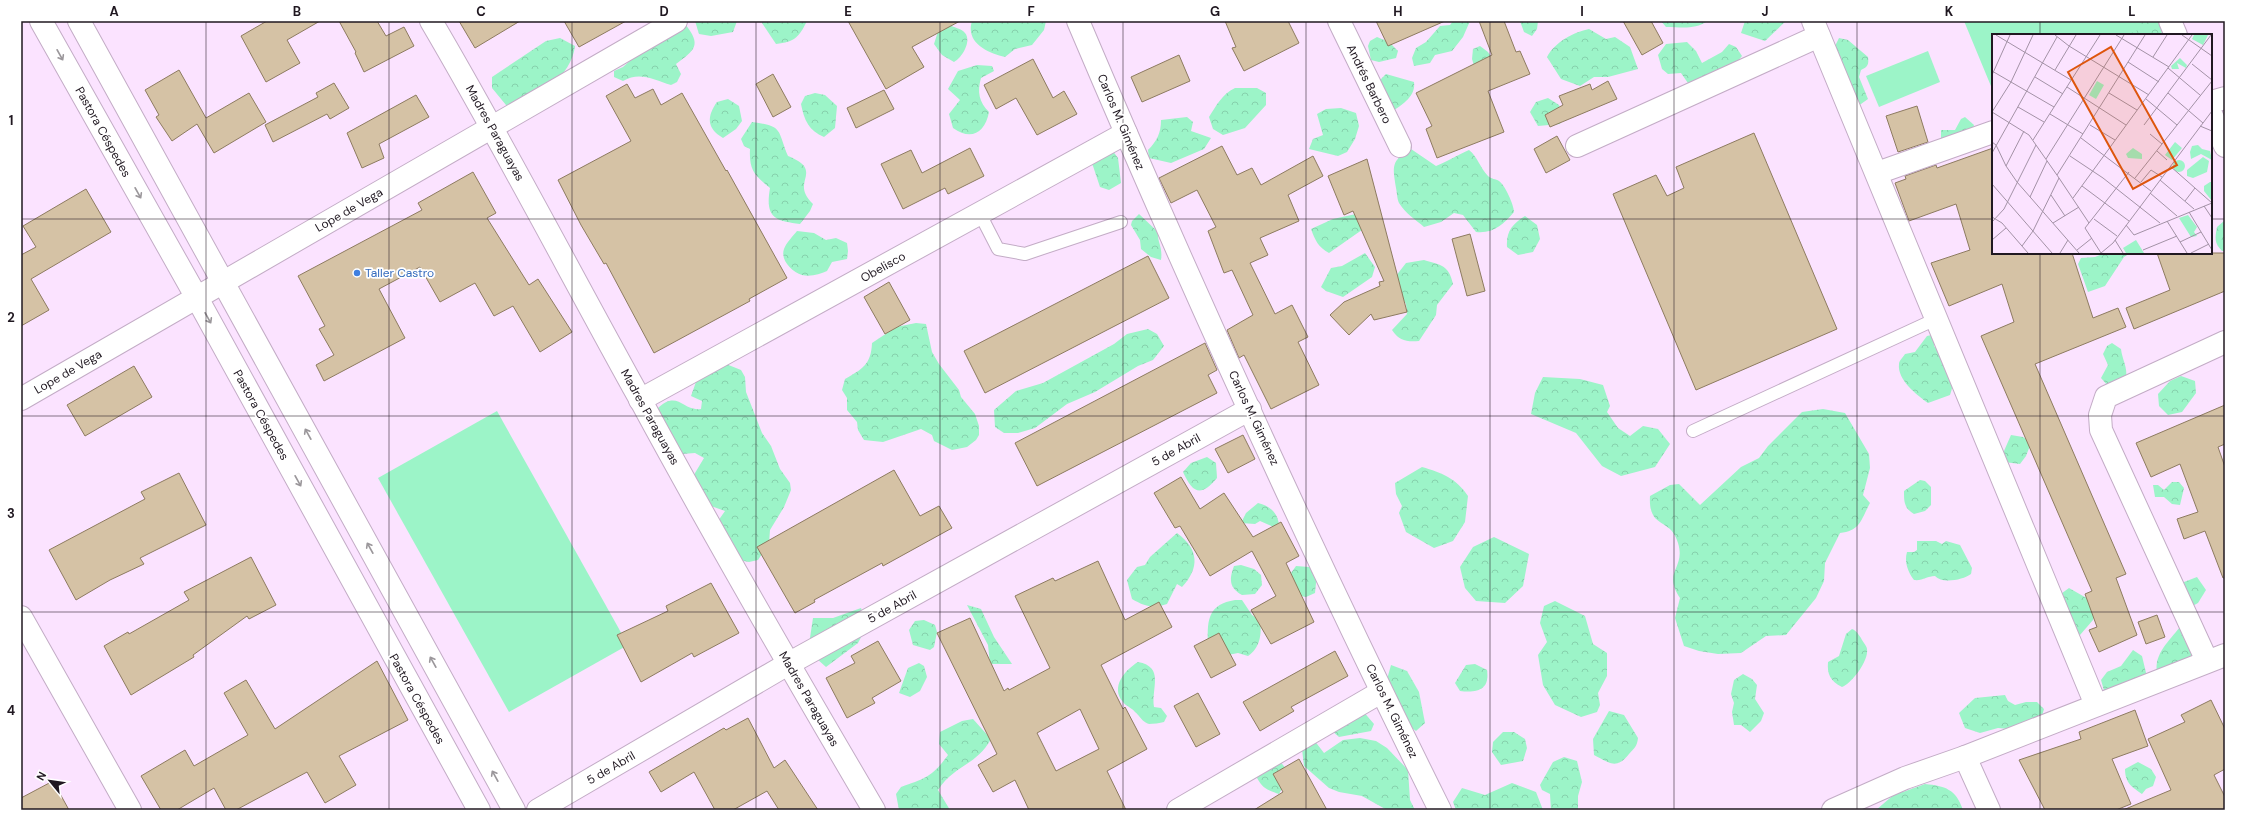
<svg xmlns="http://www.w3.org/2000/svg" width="2246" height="831" font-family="'DM Sans',sans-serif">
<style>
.forest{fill:url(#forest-crowns)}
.park{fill:#9cf4c8}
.building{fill:#d5c2a5;stroke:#8d7b60;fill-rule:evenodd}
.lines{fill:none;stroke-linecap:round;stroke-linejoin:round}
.lane-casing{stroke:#c3acc6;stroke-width:14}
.street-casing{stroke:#c3acc6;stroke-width:24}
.secondary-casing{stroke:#c3acc6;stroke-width:24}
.lane{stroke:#fff;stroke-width:12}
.street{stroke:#fff;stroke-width:22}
.secondary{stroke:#fff;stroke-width:22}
.oneway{stroke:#9b979b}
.grid{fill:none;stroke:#201821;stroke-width:1;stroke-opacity:0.55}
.shop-dot{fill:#3f7fe0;stroke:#fff;stroke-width:1.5}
.labels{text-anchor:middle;stroke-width:3.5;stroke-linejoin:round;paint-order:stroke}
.street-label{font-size:12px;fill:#201821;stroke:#fff}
.shop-label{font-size:12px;fill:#366cbe;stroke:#fff;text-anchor:start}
.inset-road{fill:none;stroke:#a392a6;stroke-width:1}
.view{fill:#de560d;fill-opacity:0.15;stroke:#de560d;stroke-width:2}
.inset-edge{fill:none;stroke:#201821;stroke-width:2}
.neatline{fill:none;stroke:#201821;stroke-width:1.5}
.grid-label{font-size:13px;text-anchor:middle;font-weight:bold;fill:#201821}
</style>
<defs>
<pattern id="forest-crowns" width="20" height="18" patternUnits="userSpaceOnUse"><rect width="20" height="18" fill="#9cf4c8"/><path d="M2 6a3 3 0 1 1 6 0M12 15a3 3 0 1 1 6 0" fill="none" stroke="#86d0ac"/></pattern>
</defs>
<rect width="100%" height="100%" fill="#fbe3ff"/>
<g class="forest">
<polygon points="695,21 737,21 733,32 711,36 699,34"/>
<path d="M763,21H807C799,37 795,42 776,44L762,23Z"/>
<path d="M972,21H1046L1044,30L1032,45L1015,49L1005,57C988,53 965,43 972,21Z"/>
<polygon points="1453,21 1470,21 1463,37 1452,51 1435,55 1430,63 1414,66 1412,58 1416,48 1426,42 1440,26 1450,25"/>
<polygon points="1520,21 1538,21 1537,29 1532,36 1524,32"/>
<path d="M1661,21H1708C1694,30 1682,27 1666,27Z"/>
<polygon points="1745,21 1786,21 1765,41 1741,33"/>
<polygon points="2121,21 2161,21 2162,35 2126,35"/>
<path d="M685,24C702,45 695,50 676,64L681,74L677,82L671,85C654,80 640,71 623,81L614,77V71L623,67L650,43Z"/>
<path d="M948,24C954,28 961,28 965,33C972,41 962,58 954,62L942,55L934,44L940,25Z"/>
<path d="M1589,29L1606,39L1615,37L1630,47L1638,69L1608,77H1594L1580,86L1561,79L1547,57C1555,42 1574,32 1589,29Z"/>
<polygon points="1377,37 1389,42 1398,51 1396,58 1379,62 1371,60 1368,46 1370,41"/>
<path d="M560,38L575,46C571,78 539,93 515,111L506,105L492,88V77L546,41Z"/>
<path d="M1839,38L1848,40L1868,57C1869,64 1868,67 1861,70L1859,77L1868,99L1854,109L1833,50Z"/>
<polygon points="1687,42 1696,51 1702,63 1722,52 1729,44 1736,47 1742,56 1731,69 1690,86 1681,73 1668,74 1662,69 1658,55 1666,44"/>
<polygon points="1480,46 1488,52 1496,65 1475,69 1472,59 1473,49"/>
<path d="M977,65L992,66L994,71L981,78C977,92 979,102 989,112C985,133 971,141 953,128L949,114L960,100L948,89L958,71Z"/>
<path d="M1386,74L1414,82C1416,96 1403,104 1393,111L1370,90Z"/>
<path d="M1235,88H1257L1266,93V105L1245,128L1223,135L1213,129L1209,117C1216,106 1222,94 1235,88Z"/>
<path d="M815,93L825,95L837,106L835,128L824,137C809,131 804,120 801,104L805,96Z"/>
<polygon points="1548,98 1559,105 1563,117 1560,124 1538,126 1530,112 1536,102"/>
<path d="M728,99L739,106L742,121L736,129L723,138C706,128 707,116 717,102Z"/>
<polygon points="1341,108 1356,113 1359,126 1355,139 1347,152 1338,156 1309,149 1313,139 1323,135 1317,114 1326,109"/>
<path d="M1187,117L1193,122L1191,131L1211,138L1204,149L1171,163L1149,158L1148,150C1157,141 1161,133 1161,120Z"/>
<polygon points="1965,117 1974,125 1972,132 1946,143 1941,138 1941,130 1955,130 1961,119"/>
<path d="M752,122C784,126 777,130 788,156C793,158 801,162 804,166C812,178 794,185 813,204L810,211L800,224C774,221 765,217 770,188C754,175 749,170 750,149L744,146L741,139Z"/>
<path d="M1411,149L1436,166C1449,161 1457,155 1469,150C1478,157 1480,168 1488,176C1491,179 1496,179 1499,181C1505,185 1514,205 1514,212C1504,224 1493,234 1476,232L1463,215L1454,213L1441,222L1424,227C1416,220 1405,213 1399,203C1397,199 1397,192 1396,188C1393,167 1390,161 1411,149Z"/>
<polygon points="1112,150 1118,158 1121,183 1109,190 1100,187 1093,166 1088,158"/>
<path d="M1365,212L1369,225L1329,253C1318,247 1315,240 1311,229L1333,219Z"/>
<path d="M1139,214L1158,232C1157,242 1163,247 1161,260L1151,257L1141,249L1140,240L1131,225L1132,221Z"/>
<path d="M1525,216L1537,225L1540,239L1533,252L1518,255L1507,247C1506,232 1512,224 1525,216Z"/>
<path d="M2224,221L2225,251H2222C2214,243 2215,238 2217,227Z"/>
<path d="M797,231L814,233L826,240L836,238L847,243L848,251L847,259L832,262L827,271C820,274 811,277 802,275C792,272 780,260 784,249C786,243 793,236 797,231Z"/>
<polygon points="1365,253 1375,267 1372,277 1343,297 1326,291 1321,287 1331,268 1342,266"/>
<polygon points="2105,253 2130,253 2124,257 2105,286 2088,292 2078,264 2081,258 2095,257"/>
<path d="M1424,260C1441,265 1449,265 1453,284L1437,305L1436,315L1419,341C1407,342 1399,341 1392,330L1407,314L1406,304L1392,281L1406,263Z"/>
<path d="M916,323L926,324L932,352L939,364L959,390L961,397L975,414L979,426V435L976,440L967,447L952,450L934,441L932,435L921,429L883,442L864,440L858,430L857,422L847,410V398L842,390L845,379C862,369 871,365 872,343L896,327Z"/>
<polygon points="1148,329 1157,334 1164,346 1153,360 1138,366 1095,392 1067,404 1035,428 1018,433 1004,433 995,427 994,410 1016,391 1043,383 1114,344 1127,334"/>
<path d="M1936,334L1934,346C1948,364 1959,371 1950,395L1928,403C1917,395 1897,380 1899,364C1899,361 1903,357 1905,354L1915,352L1927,336Z"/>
<path d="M2112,343L2121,349C2122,359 2128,368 2126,378L2108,386L2101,378L2108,365L2103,354L2107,346Z"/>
<path d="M726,364L741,370L745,377L746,392L762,433L771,446L780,469L790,483L791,490L784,507L770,530L769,543L758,560L749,562L734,559L718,521L725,511L711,506L691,484L695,473L704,458L695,453L682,454L656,410C678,388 682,412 701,409L702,401L691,396L697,379Z"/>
<polygon points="2181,376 2195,381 2196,393 2182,412 2168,415 2159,406 2158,394 2170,381"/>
<polygon points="1543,377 1580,379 1603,385 1610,406 1607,412 1618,428 1630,436 1643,426 1658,429 1670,444 1655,467 1621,476 1602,466 1576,433 1531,414 1535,393"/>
<path d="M1823,409L1845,413L1869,454L1870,468L1863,495L1870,503C1861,520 1860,531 1840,533L1825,563L1824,581L1816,598L1786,635L1766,636L1741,653L1718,654L1699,651L1684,646L1675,618L1680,598C1662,571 1686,569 1678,543C1671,517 1648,530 1650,496L1670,485L1679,484L1700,505L1741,467L1759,458L1768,446L1802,412Z"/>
<polygon points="2011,435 2023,437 2031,443 2026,456 2020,464 2004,462 2004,451"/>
<path d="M1207,457L1216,463L1217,478C1201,497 1193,494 1183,472L1191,463Z"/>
<path d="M1422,467C1442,473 1456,478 1468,496L1465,522L1453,541L1434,548L1406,532L1399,513L1402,506L1396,494L1395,483Z"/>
<path d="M1920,480L1925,481L1931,487V505L1925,511L1914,514C1904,508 1904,502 1904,491Z"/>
<polygon points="2172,482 2179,482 2184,488 2180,505 2172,504 2164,497 2155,497 2153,485 2158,485 2164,490"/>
<path d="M1258,503C1270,506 1277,512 1279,524L1276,528L1260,521L1255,524L1241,523L1246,513Z"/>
<path d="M1177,533C1199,549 1200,568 1182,587L1177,584L1167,604C1153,609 1144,606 1132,599L1127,580L1137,567L1145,565L1150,557Z"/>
<polygon points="1494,537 1529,554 1523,586 1505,603 1476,601 1465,588 1460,567 1473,547"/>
<path d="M1917,541H1936L1942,544L1946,541L1960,545L1972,568L1971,574C1963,580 1942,584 1935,576C1927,576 1923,581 1914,580C1908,572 1904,562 1907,552H1914L1917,550Z"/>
<path d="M1241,565L1254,569L1261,575L1262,585L1255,594L1242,595C1229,588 1229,579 1234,566Z"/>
<polygon points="1296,566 1309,567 1317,573 1315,593 1306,597 1297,595 1291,573"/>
<polygon points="2197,577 2206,590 2198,603 2187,609 2179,600 2184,582"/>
<polygon points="2069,588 2097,604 2093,620 2080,635 2059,623 2058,596"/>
<path d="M1235,600H1242L1252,615L1260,621C1262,634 1260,648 1248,656L1238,653L1228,655L1208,642C1207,619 1209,604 1235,600Z"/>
<polygon points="1555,601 1585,616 1593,644 1607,653 1607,676 1598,693 1600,705 1597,712 1581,717 1555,705 1543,685 1538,655 1547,642 1540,623 1544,606"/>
<polygon points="967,605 981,609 994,637 1012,664 990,664 988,645"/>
<polygon points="861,608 867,626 858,643 826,667 808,651 813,618 833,618"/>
<polygon points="924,620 935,625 937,632 934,647 930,650 913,645 909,630 915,621"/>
<path d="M2180,627L2205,662L2157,672C2154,654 2169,641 2180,627Z"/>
<path d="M1852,629C1857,631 1858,634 1861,638C1862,641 1867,646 1867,649C1869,661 1851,684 1842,687C1830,681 1827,674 1828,662L1839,656L1846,634Z"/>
<polygon points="2133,650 2142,656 2147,677 2107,701 2101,680 2107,672 2121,666"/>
<path d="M1138,662C1165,667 1151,688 1154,707L1161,708L1167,716L1164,722C1160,723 1153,724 1149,724C1142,722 1140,716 1135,712C1132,708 1126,706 1123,702C1110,687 1125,670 1138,662Z"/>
<polygon points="919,663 924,666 927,677 920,691 910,697 899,693 908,668"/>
<path d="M1475,664L1487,670C1490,690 1477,693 1460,691L1455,683L1466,665Z"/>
<polygon points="1391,665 1407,671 1419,692 1425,723 1416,731 1403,721 1386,683"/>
<polygon points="1743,674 1752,679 1757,685 1755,699 1764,713 1761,721 1750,732 1741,725 1734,725 1732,712 1734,703 1731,694 1734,680"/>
<polygon points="2005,695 2008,701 2015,705 2026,702 2037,702 2044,709 2041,719 2009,729 1998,728 1980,733 1965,728 1959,713 1975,698"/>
<polygon points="1362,710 1374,724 1371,731 1339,737 1331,730"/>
<path d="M1609,711L1624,715L1638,738C1637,747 1634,748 1629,754C1616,770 1610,763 1594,755L1593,739Z"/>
<path d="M973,719L991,739C976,766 954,765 938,790L950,810H899L896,794L901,787C926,778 932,777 948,755L939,744L940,732L962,721Z"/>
<polygon points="1503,732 1514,732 1525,739 1527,748 1523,761 1501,765 1492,752 1493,742"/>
<polygon points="1360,738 1376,741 1387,748 1408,770 1410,800 1415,810 1387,810 1362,796 1339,792 1329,788 1304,766 1302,749 1314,740 1324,753 1343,740"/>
<polygon points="1564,757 1577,761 1582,782 1578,796 1578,810 1551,810 1550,794 1542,790 1540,785 1553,762"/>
<path d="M1278,759L1288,771V778L1279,794C1268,790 1263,789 1257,778L1262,762Z"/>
<path d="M2138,762L2151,769L2156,777L2153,786L2146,789L2142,794C2132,787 2125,783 2125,769Z"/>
<polygon points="1512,783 1536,792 1543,810 1456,810 1453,802 1462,788 1485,795"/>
<path d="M1925,784C1945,786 1956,789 1963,810H1876L1897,792H1903Z"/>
</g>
<g class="park">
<polygon points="1964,21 2134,21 2138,30 2126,35 1993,35 1993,91"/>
<polygon points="1928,51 1940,82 1879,107 1866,76"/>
<polygon points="497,411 628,645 509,712 378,478"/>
</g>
<g class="building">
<polygon points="267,21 320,21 287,40 300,63 266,82 241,36"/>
<polygon points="339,21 377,21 386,36 404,27 414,46 364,72 355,53 356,52"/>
<polygon points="459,21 520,21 475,48"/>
<polygon points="564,21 626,21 579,47"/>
<polygon points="848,21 960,21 912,47 924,67 886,89"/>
<polygon points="1225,21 1288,21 1299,43 1244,71 1232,48 1236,47"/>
<polygon points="1376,21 1445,21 1388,46"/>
<polygon points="1479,21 1504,21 1516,52 1520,51 1530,74 1488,91 1504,132 1437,158 1426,129 1432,126 1416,93 1492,55"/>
<polygon points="1623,21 1651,21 1663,43 1642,55"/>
<polygon points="1179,55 1190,81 1142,102 1131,77"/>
<polygon points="1033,59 1053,98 1064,91 1077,114 1037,135 1016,98 996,109 984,85"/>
<polygon points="179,70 206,118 249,93 266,122 214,153 197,124 172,141 156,117 159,115 145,90"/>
<polygon points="773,74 791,107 773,117 756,84"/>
<polygon points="1608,81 1617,99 1550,127 1545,115 1563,105 1559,96 1590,84 1592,90"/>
<polygon points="334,83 349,108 330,119 327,114 273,142 265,125 318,97 316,93"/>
<polygon points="627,84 635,98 653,89 661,105 682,93 726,171 727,170 787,278 749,299 750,301 654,353 606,263 604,264 581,225 558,180 631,141 606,96"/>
<polygon points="884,90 894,109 856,128 847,108"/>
<polygon points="416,95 429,117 379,144 384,158 362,168 347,133"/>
<polygon points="1917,106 1928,142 1898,152 1886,116"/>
<polygon points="1754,133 1837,329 1696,390 1613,194 1656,175 1667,196 1684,188 1676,167"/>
<polygon points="1557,136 1570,160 1546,173 1534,149"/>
<polygon points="1222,146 1237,175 1252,168 1261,185 1313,156 1323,176 1288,195 1299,221 1260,238 1268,255 1250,263 1275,314 1292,305 1308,337 1298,342 1319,385 1271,409 1244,355 1239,358 1227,330 1253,315 1232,270 1224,273 1208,231 1216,227 1197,190 1171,203 1159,178"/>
<polygon points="970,148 984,176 948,194 945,188 903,209 881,164 911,150 922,173"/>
<polygon points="1993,148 1993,253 2072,253 2093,318 2118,308 2126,327 2035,364 2126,574 2116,578 2137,635 2099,652 2089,630 2097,627 2085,594 2092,591 1981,336 2014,322 2002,284 1949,306 1931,263 1970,250 1956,204 1909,221 1895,183 1906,179 1905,176 1936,165 1937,168"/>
<polygon points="1367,159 1407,312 1374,320 1371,314 1349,335 1330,315 1344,302 1380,286 1379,282 1384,281 1353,211 1344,215 1328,176"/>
<polygon points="473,172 496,213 487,218 529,285 538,279 572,332 540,352 513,306 494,316 475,283 440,302 420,267 379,289 405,338 324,381 316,365 334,355 319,329 325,326 298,276 422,210 418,203"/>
<polygon points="86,189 111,232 31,279 49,310 21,326 21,255 36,247 23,226"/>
<polygon points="1470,234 1485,291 1467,296 1452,239"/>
<polygon points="2157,253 2225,253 2225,291 2134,329 2126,308 2170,290"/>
<polygon points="1148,256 1169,298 985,393 964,351"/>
<polygon points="889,282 910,320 885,334 864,297"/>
<polygon points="1205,343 1217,370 1208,375 1217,393 1037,486 1015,443"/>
<polygon points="134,366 152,397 85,436 67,405"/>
<polygon points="2225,405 2225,444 2218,447 2225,467 2225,578 2223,578 2205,531 2184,539 2177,519 2198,512 2180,464 2151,477 2136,443"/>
<polygon points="1243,435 1255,459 1228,473 1215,449"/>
<polygon points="894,470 920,516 939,506 952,528 883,566 882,563 814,600 815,602 795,613 757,547"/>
<polygon points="179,473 206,525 140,558 144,564 110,580 76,600 49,550 145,499 141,492"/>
<polygon points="1181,477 1200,509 1224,493 1253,537 1281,522 1299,556 1286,563 1314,622 1271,644 1251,610 1276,596 1252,551 1210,576 1180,526 1175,528 1154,493"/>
<polygon points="251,557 276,605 249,619 247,616 193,655 194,657 131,695 104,646 128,632 129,634 189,600 184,592"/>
<path d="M1098,561L1125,620L1159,602L1172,627L1101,665L1123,709L1125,707L1147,749L1107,771L1126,810H1029L1015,780L993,792L978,765L997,754L937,633L970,618L1004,691L1008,688L1009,690L1050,668L1015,596L1053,578L1055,581ZM1080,709L1099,749L1056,771L1037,733Z"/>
<polygon points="711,583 739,633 694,657 692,653 641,682 617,635 668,611 666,606"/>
<polygon points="2157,615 2165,637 2146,644 2138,622"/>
<polygon points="1219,633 1236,665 1211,678 1194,646"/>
<polygon points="878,641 901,681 872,698 875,703 847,718 826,678 855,663 851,656"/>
<polygon points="1335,651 1348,676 1291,707 1294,711 1260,731 1243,702"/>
<polygon points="377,661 408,720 339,756 356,785 325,803 307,772 236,810 226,810 214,788 177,810 161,810 141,776 185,750 194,766 248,735 224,693 246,680 275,729"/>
<polygon points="1198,693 1220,734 1196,747 1174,706"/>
<polygon points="2211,700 2225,729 2225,769 2214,775 2225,797 2225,810 2123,810 2171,790 2148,739 2185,722 2181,715"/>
<polygon points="2135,710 2148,746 2112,759 2131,804 2116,810 2045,810 2019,760 2081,739 2079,732"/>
<polygon points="748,718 774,768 785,760 818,810 779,810 767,791 733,810 715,810 694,772 661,792 649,772 724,728 726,730"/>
<polygon points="1299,759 1327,810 1254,810 1283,792 1273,774"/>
<polygon points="53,781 69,810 21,810 21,798"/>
</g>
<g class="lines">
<defs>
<g id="lane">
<polyline points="980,214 998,249 1025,254 1121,222"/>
<polyline points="1693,431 1936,319"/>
</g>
<g id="street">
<path d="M431,21C504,145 570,273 640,399C715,538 794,674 874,810"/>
<path d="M1078,21C1191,287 1311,551 1440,810"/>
<polyline points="1339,21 1400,146"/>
<polyline points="1813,21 2096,705"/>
<polyline points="2170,21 2176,35"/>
<polyline points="2211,102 2225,98"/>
<polyline points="2211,114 2225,146"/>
<polyline points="1577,146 1819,36"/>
<polyline points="1877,173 1993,132"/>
<polyline points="21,399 676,21"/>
<polyline points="640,400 1126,133"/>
<polyline points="21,617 130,810"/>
<polyline points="2207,661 2101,430 2100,415 2106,397 2225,342"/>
<polyline points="1965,757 1989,810"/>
<polyline points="538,810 788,664 1250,409"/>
<polyline points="1178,810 1381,692"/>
<polyline points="1833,810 1905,778 1965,757 2225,655"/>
</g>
<g id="secondary">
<polyline points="41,21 197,298 479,810"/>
<polyline points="79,21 514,810"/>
</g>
</defs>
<use href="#lane" class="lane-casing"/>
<use href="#street" class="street-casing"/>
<use href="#secondary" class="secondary-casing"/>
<use href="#lane" class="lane"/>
<use href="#street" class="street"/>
<use href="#secondary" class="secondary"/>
</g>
<defs><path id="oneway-shaft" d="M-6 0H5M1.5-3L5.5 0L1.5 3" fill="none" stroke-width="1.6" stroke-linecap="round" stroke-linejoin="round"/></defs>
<g class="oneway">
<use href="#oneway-shaft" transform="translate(60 55) rotate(61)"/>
<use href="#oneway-shaft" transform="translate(138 193) rotate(61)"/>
<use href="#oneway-shaft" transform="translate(208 318) rotate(61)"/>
<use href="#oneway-shaft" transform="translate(308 434) rotate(-119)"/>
<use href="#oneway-shaft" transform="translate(298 481) rotate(61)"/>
<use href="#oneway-shaft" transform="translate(370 548) rotate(-119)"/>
<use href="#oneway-shaft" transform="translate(433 662) rotate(-119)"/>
<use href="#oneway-shaft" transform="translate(495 776) rotate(-119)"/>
</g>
<path class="grid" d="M206,21V810M389,21V810M572,21V810M756,21V810M940,21V810M1123,21V810M1306,21V810M1490,21V810M1674,21V810M1857,21V810M2040,21V35M21,219H1993M2211,219H2225M2040,253V810M21,416H2225M21,612H2225"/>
<circle class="shop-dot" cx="357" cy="273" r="4"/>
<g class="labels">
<g class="street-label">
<text transform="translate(1369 84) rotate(64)" y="4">Andrés Barbero</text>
<text transform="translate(1121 122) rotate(67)" y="4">Carlos M. Giménez</text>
<text transform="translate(103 132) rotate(61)" y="4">Pastora Céspedes</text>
<text transform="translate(495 133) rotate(61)" y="4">Madres Paraguayas</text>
<text transform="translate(349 210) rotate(-30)" y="4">Lope de Vega</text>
<text transform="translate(883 267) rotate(-29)" y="4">Obelisco</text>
<text transform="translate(68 372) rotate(-30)" y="4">Lope de Vega</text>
<text transform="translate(261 415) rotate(61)" y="4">Pastora Céspedes</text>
<text transform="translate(650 417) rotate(61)" y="4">Madres Paraguayas</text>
<text transform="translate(1254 418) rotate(65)" y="4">Carlos M. Giménez</text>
<text transform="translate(1176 450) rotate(-29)" y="4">5 de Abril</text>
<text transform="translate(892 607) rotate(-29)" y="4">5 de Abril</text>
<text transform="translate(417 699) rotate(61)" y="4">Pastora Céspedes</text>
<text transform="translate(809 699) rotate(60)" y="4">Madres Paraguayas</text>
<text transform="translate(1392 711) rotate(64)" y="4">Carlos M. Giménez</text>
<text transform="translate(611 768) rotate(-30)" y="4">5 de Abril</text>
</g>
<g class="shop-label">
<text x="365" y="277">Taller Castro</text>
</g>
</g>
<g transform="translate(1992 34)">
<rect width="220" height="220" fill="#fbe3ff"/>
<path d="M188,24L195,31L194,34L185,29L187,35H180L179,32ZM206,111L210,115L218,117L220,126L209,120L199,125L198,118L200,112ZM141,114L150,120V125L136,124L134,120ZM211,123L217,127L215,138L201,144L195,142V136ZM181 132a6 6 0 1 1 12 0a6 6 0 1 1-12 0ZM218,148H220V167L212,157V152ZM196,181L205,193L202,198L205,202L199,203L187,184Z" fill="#9cf4c8"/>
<path d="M202,1H216L211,11L200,5ZM105,47L112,51L104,65L97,61ZM183,108L190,114L180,126L173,121ZM144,206L152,219H134L131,214Z" fill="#9cf4c8"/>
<path class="inset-road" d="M4,1L79,46M63,1L77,12L157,61M124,1L177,33M190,1L220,22M161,23L175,1M136,28L167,48M200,30L220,46M176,34L208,61M63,36L84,1M0,37L62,73M0,41L18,1M43,43L71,60M75,53L134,91M117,59L145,76M176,59L211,89M154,65L185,91M26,73L52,88M0,78L19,48L41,1M0,78L37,101L67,144L41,197M58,80L91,100M98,91L123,106M152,91L219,1M208,92L220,97M158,100L170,110M89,104L159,157M41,106L108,1M0,108L4,111L14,132L25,148L87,219M165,117L175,126M0,119L65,3M78,122L111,144L168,189M54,125L132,1M14,132L32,97M178,132L220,169M65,141L153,1M67,144L97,189M143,144L220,47M168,146L202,175M149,148L159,136L170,143M0,150L60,219M90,152L137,187M158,159L185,182M59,161L73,182M38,163L55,127M81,164L200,1M193,167L203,154M212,172L220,184M197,178L220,216M0,183L10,189L36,219M102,185L125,202M175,187L195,219M0,188L12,175L44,111M61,189L87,173M134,191L142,201L220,169M0,206L14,194M123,206L131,219M188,208L209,198M30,212L41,197M85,216L100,204M151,216L185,202M68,219L76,206M109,219L121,209L220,77M109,219L93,194L137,138M199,219L217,210"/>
<path class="view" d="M119,13L185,131L141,155L76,38Z"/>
<rect width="220" height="220" class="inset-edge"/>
</g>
<rect width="2246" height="831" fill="none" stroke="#ffffff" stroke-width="44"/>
<g transform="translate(50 781) rotate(299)" stroke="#ffffff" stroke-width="3" paint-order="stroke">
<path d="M0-3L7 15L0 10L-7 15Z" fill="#201821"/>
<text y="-6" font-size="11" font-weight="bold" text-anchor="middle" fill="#201821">N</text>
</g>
<rect x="22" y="22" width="2202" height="787" class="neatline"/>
<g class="grid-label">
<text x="114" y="16">A</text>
<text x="297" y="16">B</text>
<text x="481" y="16">C</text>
<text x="664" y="16">D</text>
<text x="848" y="16">E</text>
<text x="1031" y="16">F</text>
<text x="1215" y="16">G</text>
<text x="1398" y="16">H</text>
<text x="1582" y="16">I</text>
<text x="1765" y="16">J</text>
<text x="1949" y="16">K</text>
<text x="2132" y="16">L</text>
<text x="11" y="125">1</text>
<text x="11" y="322">2</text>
<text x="11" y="518">3</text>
<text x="11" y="715">4</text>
</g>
</svg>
